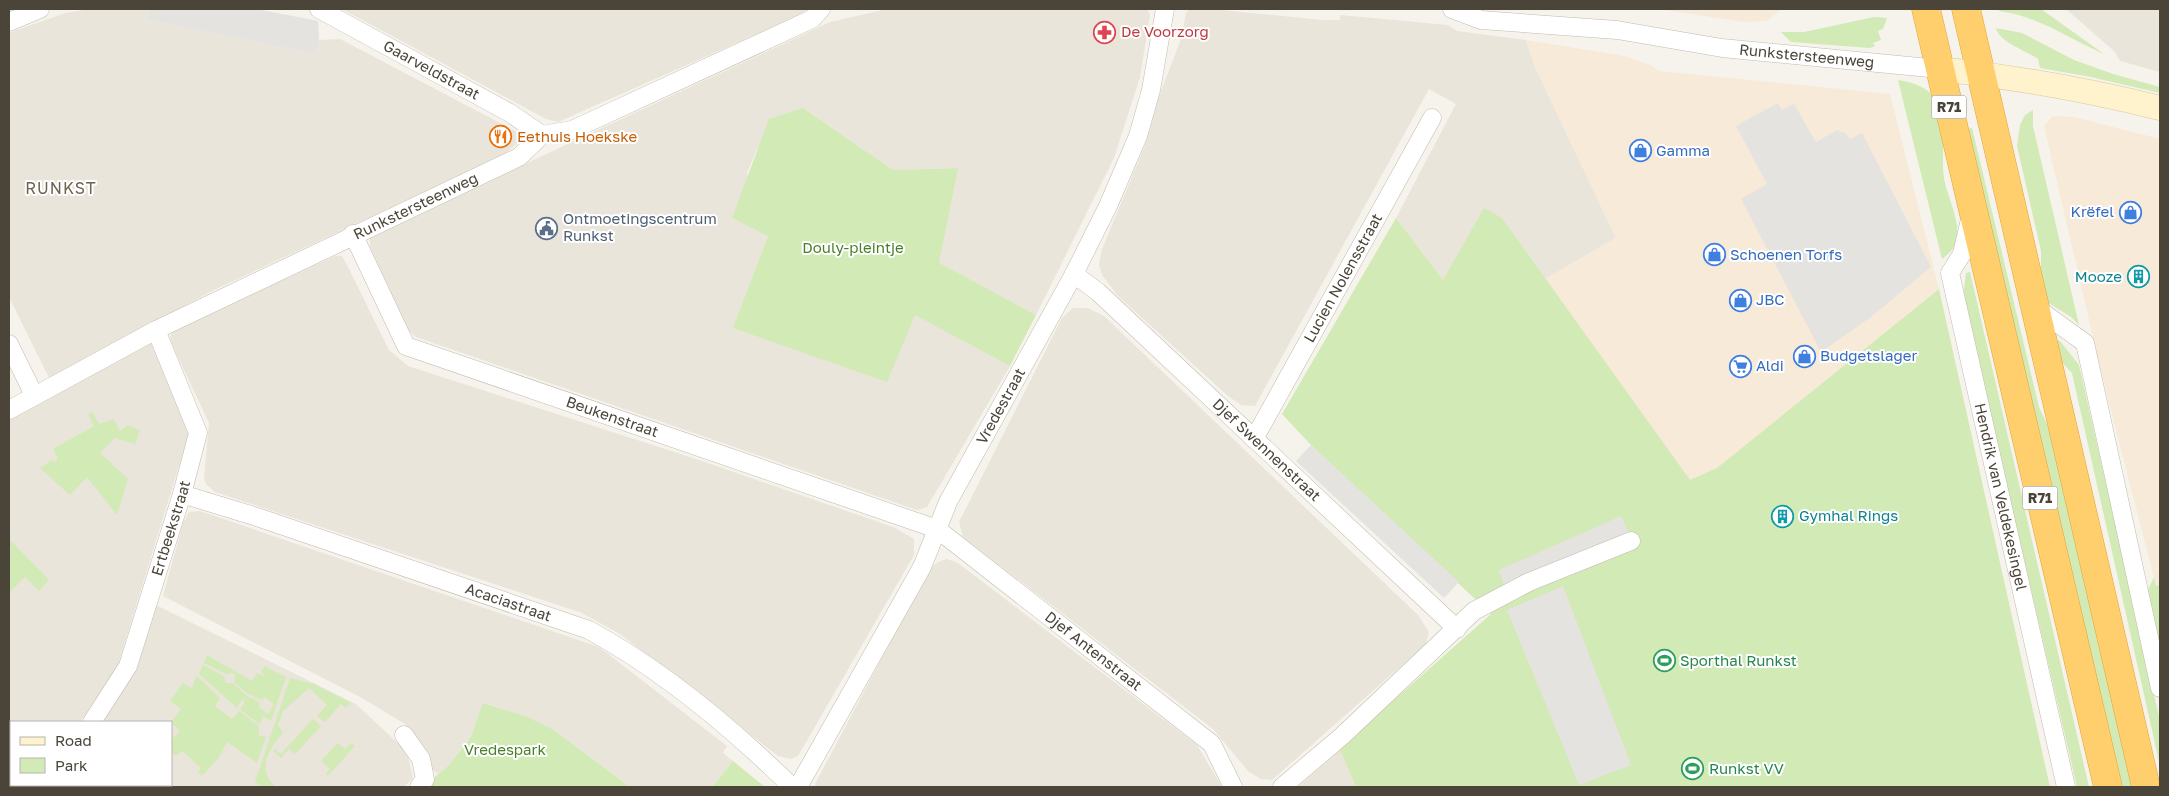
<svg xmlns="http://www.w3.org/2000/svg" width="2169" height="796" font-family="'Golos Text',sans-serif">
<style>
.residential{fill:#eae5da}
.commercial{fill:#f7ead8}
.green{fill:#d2eab5}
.parking{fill:#e5e3e0}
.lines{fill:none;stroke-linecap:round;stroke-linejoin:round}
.street-casing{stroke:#c2bbae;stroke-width:19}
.secondary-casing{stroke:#d6c79b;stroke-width:25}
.highway-casing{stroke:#e0a43c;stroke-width:29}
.street{stroke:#fff;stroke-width:18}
.secondary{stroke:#fff3cd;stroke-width:24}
.highway{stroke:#ffcf6e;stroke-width:28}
.labels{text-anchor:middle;stroke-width:4;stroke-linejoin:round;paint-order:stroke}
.shield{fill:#fff;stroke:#817c74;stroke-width:1}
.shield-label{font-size:14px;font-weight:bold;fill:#4b4439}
.health-label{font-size:15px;fill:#be3a42;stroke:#fff;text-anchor:start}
.street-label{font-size:15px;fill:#4b4439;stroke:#fff}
.food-label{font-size:15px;fill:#c56008;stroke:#fff;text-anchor:start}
.shop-label{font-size:15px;fill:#366cbe;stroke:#fff;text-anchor:start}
.service-label{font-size:15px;fill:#4e5e75;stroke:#fff;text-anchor:start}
.park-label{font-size:15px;fill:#4a7f2a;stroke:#fff}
.culture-label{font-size:15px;fill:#0d838f;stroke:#fff;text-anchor:end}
.leisure-label{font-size:15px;fill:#27864d;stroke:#fff;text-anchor:start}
.neighbourhood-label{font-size:16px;letter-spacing:1px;fill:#6e6250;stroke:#fff}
</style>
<rect width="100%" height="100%" fill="#f6f3ec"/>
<g class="residential">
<polygon points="91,9 150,9 147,20 315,54 319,40 340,39 517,132 518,143 503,155 214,290 49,378 9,297 9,33 65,13"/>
<polygon points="342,9 807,9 802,14 558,122 546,119"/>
<polygon points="887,9 1147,9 1150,15 1140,77 1114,158 1036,315 938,263 957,168 893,170 803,108 757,149 747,173 768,236 734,328 915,314 1010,366 927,507 917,510 416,337 408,330 370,247 370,236 830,22"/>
<polygon points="1190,9 1211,9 1322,20 1340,20 1340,15 1448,25 1457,31 1526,40 1535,67 1616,238 1545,279 1502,218 1443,280 1396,218 1456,104 1429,89 1255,406 1241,405 1228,396 1118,296 1102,275 1099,264 1102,249 1146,143 1158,99 1181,39 1186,13"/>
<polygon points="2066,9 2160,9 2160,72 2120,61 2115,52"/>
<polygon points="335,256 342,256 349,269 389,350 408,366 696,459 893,527 914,539 914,555 798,756 791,759 778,756 620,634 582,613 215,492 206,484 204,479 209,423 176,353 170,338 173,330"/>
<polygon points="1073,308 1088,308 1104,316 1418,615 1429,632 1426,644 1272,780 1261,779 1249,772 1213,729 963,537 959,522 1062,318"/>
<polygon points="150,342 157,346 166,365 162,367 189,433 118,665 80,722 11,722 11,785 39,785 37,787 9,787 9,419"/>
<polygon points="200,511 599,647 727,746 723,753 733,761 712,787 630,787 554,730 530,718 484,703 471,735 449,765 438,774 429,767 416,737 405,724 362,698 163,596 183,523 189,512"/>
<polygon points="947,559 958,563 1197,745 1222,787 816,787 815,784 921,584 933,566 938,562"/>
<polygon points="156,605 356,704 407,752 413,778 404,787 139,787 136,785 171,785 171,722 103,722 134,674"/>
<polygon points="1340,750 1356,787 1298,787"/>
</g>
<g class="commercial">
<polygon points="1658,9 1782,9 1767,21 1744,22"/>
<polygon points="1526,40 1624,56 1651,65 1659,71 1890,94 1939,289 1717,468 1691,484 1545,279 1616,238 1535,67"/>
<polygon points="2053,116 2074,117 2160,139 2160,585 2156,586 2100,367 2044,126"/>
</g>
<g class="green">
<path d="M2000,9H2041L2104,54C2069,39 2038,16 1999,11Z"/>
<polygon points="1874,17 1887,18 1883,29 1878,31 1881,40 1873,43 1875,46 1870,48 1791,42 1781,32 1804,32"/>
<path d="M1996,28L2022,33L2074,60L2113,74L2160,87V93L2091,77L2040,68L2038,59C2025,50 1999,42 1996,28Z"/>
<path d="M1898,80C1910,82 1923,85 1932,95C1950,118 1940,152 1944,178C1947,197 1960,219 1957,238C1956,248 1949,253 1942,259Z"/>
<polygon points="803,108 893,170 958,168 939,263 1036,315 1010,366 915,315 887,382 733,328 768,236 732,218 769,119"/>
<polygon points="2033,110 2033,126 2079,325 2071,317 2047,302 2041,287 2041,251 2017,146 2020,125 2025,115"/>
<polygon points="1972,128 2039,407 2052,435 2135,787 2118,787 1965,129"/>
<polygon points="1484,208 1502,218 1690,480 1717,468 1939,289 2050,787 1356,787 1340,750 1368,723 1491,614 1311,445 1282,414 1396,218 1443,280"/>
<polygon points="1970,272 2089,787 2077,787 1963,297 1966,273"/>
<polygon points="2055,340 2060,341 2079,365 2160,721 2160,766 2072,373 2059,359"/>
<polygon points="92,412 99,424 114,419 120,431 127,425 140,430 135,444 115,438 100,453 128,479 117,515 87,477 70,495 40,468 52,460 54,462 58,459 53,449 94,426 88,414"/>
<polygon points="9,539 49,580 39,591 25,577 9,593"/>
<polygon points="2154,577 2156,586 2160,585 2160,655 2148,590"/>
<polygon points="207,655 252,681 257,673 267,677 261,672 265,666 286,677 271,721 263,716 260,724 240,710 245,701 242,700 237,708 199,674 203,665 224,676 226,683 233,683 247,696 260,703 259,707 268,714 274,704 265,697 262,700 248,694 234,682 236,677 233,673 226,674 204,663"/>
<polygon points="196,675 220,698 215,706 232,719 239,711 259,726 259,735 266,737 257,763 227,742 218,759 202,776 198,772 201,768 182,751 176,756 171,751 171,740 180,731 171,722 181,709 170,701 183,683 192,688"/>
<path d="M290,678L314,684L351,703L346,708L341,704L325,722L317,716L327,705L309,688L283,711L278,725L283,733C268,749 256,770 276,787H262L255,782Z"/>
<polygon points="483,703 528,717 554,730 630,787 423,787 449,765 471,736"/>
<polygon points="313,719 321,726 295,754 289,749 281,758 273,751 275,749 281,754"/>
<polygon points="338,743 345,749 351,743 355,746 328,776 326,773 330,769 321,761"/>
<polygon points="733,761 765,787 712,787"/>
</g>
<g class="parking">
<polygon points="150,9 257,9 318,21 319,40 315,54 147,20"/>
<polygon points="1778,103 1782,110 1794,104 1816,142 1837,130 1845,133 1850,139 1862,133 1931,267 1871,317 1821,352 1741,199 1767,184 1736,126"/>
<polygon points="1311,445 1459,582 1444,598 1296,461"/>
<polygon points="1621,516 1629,533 1504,586 1499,570"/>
<polygon points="1563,586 1631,765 1579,785 1507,610"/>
</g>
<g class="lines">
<defs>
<g id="street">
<path id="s1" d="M319,9L510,113L542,135"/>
<path id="s2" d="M1452,9L1481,20L1617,30L1722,48L1940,69"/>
<polyline points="9,22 40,9"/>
<path id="s3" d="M1971,215L1962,254L1950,273L2066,787"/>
<path id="s4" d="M353,234L406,346L937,529L1212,744L1233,787"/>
<path id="s5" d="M1074,274L1098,292L1457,629"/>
<polyline points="2035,307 2085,343 2160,688"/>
<polyline points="9,344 34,395"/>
<path id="s6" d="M9,410L156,330L519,157L542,135L572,130L812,19L821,9"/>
<path id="s7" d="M1254,439L1432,118"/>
<path id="s8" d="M182,494L257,517L589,630C662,670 733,729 792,787"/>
<path id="s9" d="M92,722L128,666L182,494L198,433L156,330"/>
<polyline points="404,735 421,759 425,779 419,787"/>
<polyline points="111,785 112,787"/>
<polyline points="48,787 50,785"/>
<path id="s10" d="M798,787L922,567L948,502L1074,274L1108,206L1138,136L1151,90L1165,9"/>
<polyline points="1282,787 1342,736 1474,611 1529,582 1631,541"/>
</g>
<path id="secondary" d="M1940,69C2015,77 2088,90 2160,108"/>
<g id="highway">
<polyline points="1926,9 2108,787"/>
<polyline points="1966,9 2146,787"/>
</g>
</defs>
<use href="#street" class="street-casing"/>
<use href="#secondary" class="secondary-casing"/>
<use href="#highway" class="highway-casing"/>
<use href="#street" class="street"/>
<use href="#secondary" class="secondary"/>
<use href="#highway" class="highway"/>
</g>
<defs>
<symbol id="pharmacy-ring" viewBox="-11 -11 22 22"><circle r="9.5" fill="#fff" stroke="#e0444e" stroke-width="1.5"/><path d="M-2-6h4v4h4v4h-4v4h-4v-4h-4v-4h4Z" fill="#e0444e"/></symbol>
<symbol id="restaurant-ring" viewBox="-11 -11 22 22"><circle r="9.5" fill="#fff" stroke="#e8710a" stroke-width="1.5"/><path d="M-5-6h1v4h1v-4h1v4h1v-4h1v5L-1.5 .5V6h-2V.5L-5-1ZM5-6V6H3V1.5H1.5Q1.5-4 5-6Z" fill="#e8710a"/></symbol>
<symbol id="shop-ring" viewBox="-11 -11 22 22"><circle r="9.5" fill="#fff" stroke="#3f7fe0" stroke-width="1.5"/><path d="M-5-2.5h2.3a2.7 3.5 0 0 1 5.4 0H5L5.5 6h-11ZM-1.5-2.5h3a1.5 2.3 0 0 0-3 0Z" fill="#3f7fe0"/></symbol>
<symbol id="civic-ring" viewBox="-11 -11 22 22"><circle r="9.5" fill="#fff" stroke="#5c6f8a" stroke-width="1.5"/><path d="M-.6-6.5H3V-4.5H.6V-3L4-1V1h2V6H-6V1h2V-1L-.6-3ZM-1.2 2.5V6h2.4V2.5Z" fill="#5c6f8a"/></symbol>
<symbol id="building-ring" viewBox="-11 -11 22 22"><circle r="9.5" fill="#fff" stroke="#0f9aa8" stroke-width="1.5"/><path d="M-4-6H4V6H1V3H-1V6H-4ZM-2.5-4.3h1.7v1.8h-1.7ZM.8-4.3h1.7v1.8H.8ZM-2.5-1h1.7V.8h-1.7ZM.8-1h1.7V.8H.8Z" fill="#0f9aa8"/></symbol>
<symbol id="supermarket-ring" viewBox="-11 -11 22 22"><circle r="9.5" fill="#fff" stroke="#3f7fe0" stroke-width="1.5"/><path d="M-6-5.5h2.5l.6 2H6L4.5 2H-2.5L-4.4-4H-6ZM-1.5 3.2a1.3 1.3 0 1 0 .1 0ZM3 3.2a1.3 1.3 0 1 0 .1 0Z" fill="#3f7fe0"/></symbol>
<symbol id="stadium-ring" viewBox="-11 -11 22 22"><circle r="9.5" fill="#fff" stroke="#2e9e5b" stroke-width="1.5"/><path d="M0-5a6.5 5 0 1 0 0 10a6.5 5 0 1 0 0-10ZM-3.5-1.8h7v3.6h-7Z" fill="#2e9e5b"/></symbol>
</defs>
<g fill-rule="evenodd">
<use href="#pharmacy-ring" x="1092" y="20" width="25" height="25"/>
<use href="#restaurant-ring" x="488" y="124" width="25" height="25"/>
<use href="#shop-ring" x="1628" y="138" width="25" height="25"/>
<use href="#shop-ring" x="2118" y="200" width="25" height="25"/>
<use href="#civic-ring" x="534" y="216" width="25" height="25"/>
<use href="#shop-ring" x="1702" y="242" width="25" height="25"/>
<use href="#building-ring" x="2126" y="264" width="25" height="25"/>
<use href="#shop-ring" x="1728" y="288" width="25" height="25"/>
<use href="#shop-ring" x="1792" y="344" width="25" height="25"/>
<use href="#supermarket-ring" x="1728" y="354" width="25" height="25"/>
<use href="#building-ring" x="1770" y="504" width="25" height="25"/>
<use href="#stadium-ring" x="1652" y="648" width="25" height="25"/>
<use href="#stadium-ring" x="1680" y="756" width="25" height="25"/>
</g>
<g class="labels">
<g class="shield">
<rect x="1931.5" y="95.5" width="35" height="23" rx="4"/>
<rect x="2022.5" y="486.5" width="35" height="23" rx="4"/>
</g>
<g class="shield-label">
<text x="1949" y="112">R71</text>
<text x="2040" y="503">R71</text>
</g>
<g class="health-label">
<text x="1121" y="37">De Voorzorg</text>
</g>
<g class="street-label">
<text dy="5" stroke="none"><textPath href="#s2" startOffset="359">Runkstersteenweg</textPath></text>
<text dy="5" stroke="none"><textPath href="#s1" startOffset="128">Gaarveldstraat</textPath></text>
<text dy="5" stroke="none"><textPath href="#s6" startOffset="455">Runkstersteenweg</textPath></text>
<text dy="5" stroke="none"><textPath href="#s7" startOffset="184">Lucien Nolensstraat</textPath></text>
<text dy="5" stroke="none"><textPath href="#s10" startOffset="432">Vredestraat</textPath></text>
<text dy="5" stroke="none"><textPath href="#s4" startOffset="342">Beukenstraat</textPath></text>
<text dy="5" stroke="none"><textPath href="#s5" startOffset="261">Djef Swennenstraat</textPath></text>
<text dy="5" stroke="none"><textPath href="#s3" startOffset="292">Hendrik van Veldekesingel</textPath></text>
<text dy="5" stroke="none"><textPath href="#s9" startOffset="211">Ertbeekstraat</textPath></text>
<text dy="5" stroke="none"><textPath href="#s8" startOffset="344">Acaciastraat</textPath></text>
<text dy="5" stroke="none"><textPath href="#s4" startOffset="884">Djef Antenstraat</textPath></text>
</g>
<g class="food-label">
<text x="517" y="142">Eethuis Hoekske</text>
</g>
<g class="shop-label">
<text x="1656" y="156">Gamma</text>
<text x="2114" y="217" text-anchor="end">Krëfel</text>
<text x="1730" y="260">Schoenen Torfs</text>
<text x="1756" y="305">JBC</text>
<text x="1820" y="361">Budgetslager</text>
<text x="1756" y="371">Aldi</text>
</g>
<g class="service-label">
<text x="563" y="224">Ontmoetingscentrum<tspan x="563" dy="17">Runkst</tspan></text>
</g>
<g class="park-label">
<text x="853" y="253">Douly-pleintje</text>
<text x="505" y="755">Vredespark</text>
</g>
<g class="culture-label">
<text x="2122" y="282">Mooze</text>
<text x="1799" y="521" text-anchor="start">Gymhal Rings</text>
</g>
<g class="leisure-label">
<text x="1680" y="666">Sporthal Runkst</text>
<text x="1709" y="774">Runkst VV</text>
</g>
<g class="neighbourhood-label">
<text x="61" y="194">RUNKST</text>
</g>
</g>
<rect width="2169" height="796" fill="none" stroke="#4b4439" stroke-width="20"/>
<rect x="10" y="721" width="162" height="65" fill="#ffffff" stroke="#b7b4b0"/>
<rect x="20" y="737" width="25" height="8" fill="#fff3cd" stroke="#b7b4b0"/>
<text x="55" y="746" font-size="15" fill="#4b4439">Road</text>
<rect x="20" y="758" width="25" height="15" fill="#d2eab5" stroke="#b7b4b0"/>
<text x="55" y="771" font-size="15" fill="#4b4439">Park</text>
</svg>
